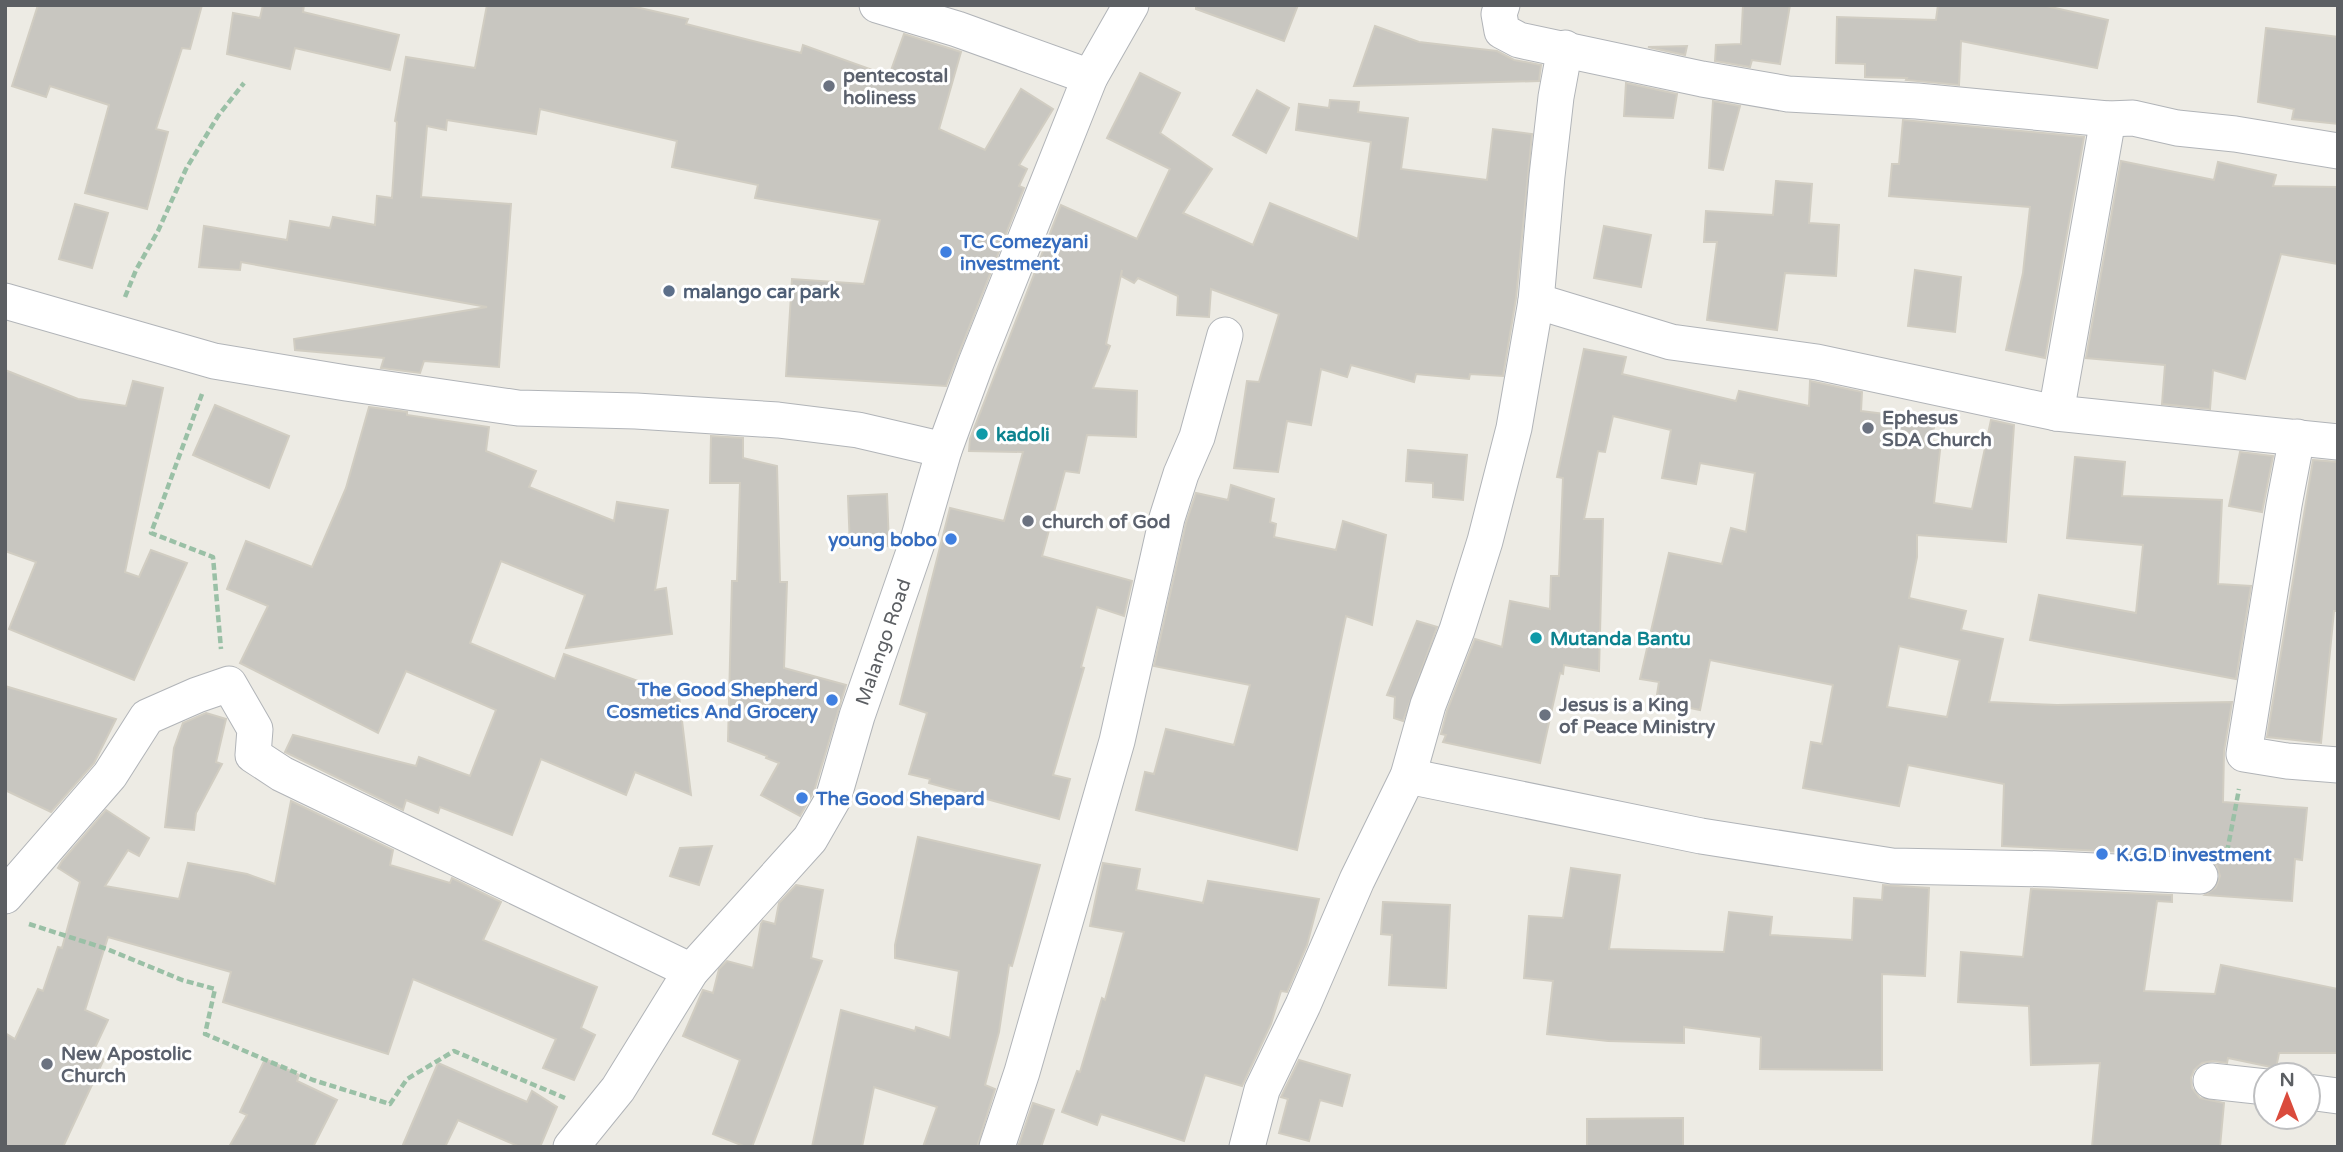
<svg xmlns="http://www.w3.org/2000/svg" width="2343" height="1152" font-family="'Varela Round',sans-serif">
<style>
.building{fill:#c8c6c0;stroke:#d1cdc2;stroke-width:2;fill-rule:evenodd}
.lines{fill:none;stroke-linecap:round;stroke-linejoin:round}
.street-casing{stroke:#b1b4b8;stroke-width:37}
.path{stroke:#9ac0a6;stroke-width:4.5;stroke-dasharray:7 3.5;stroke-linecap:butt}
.street{stroke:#fff;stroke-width:35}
.worship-dot{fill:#6b7280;stroke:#fff;stroke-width:2.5}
.shop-dot{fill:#3f7fe0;stroke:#fff;stroke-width:2.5}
.service-dot{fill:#5c6f8a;stroke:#fff;stroke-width:2.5}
.culture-dot{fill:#0f9aa8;stroke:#fff;stroke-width:2.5}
.labels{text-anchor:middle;stroke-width:6;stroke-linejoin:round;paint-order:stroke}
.worship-label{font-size:19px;font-weight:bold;fill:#5b616d;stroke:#fff;text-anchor:start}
.shop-label{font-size:19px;font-weight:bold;fill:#366cbe;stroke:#fff;text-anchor:start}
.service-label{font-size:19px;font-weight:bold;fill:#4e5e75;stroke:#fff;text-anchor:start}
.culture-label{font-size:19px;font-weight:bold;fill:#0d838f;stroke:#fff;text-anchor:start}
.street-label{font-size:19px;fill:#5c5f63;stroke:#fff}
</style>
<rect width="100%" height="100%" fill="#edebe4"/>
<g class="building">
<polygon points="38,5 202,5 190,49 182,48 156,129 168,132 147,209 85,193 109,105 50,86 46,97 12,86"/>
<polygon points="263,5 304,5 303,12 399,35 390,70 295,48 290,69 227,54 233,13 260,18"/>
<polygon points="487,5 627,5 688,19 686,24 801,53 803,45 889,76 904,34 961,52 939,129 985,150 1021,89 1053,109 1019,165 1027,169 1019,186 1024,188 946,386 786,376 792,279 864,284 880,220 755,198 758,185 672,167 677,141 540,109 536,134 447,120 446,130 427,126 421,197 511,204 499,367 424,361 420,373 381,368 384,358 295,350 294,339 487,307 241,262 240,270 199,267 204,226 287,240 290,221 330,228 333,217 375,225 377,196 392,198 397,122 395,121 406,57 475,68"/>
<polygon points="1196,5 1298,5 1284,41 1196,9"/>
<polygon points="1743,5 1790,5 1780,64 1752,60 1750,67 1715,61 1716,45 1741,44"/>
<polygon points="1938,5 2042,5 2108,20 2097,68 1961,41 1959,85 1906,80 1907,78 1865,77 1865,64 1836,63 1837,17 1936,20"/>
<polygon points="1375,26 1419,42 1497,51 1514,60 1541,65 1539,81 1354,86"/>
<polygon points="2266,28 2338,37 2338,124 2292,119 2294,109 2258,102"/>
<polygon points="1687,46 1685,55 1648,47"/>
<polygon points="1140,73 1180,93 1160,133 1212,169 1183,213 1253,245 1270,203 1358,239 1371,142 1296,130 1299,104 1329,108 1330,100 1359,102 1358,112 1408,118 1401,169 1487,180 1493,129 1532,134 1516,298 1503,376 1470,374 1469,379 1416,374 1414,382 1351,365 1347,377 1321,369 1311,425 1287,421 1278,472 1234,468 1247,381 1259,382 1279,314 1211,289 1209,317 1177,315 1178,296 1138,278 1134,283 1121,276 1122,270 1106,344 1110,346 1093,388 1137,391 1136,437 1087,435 1079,473 1065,471 1042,556 1132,581 1124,616 1097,607 1081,667 1084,668 1053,775 1070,779 1059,819 929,783 930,779 909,774 927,713 900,704 950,508 1004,521 1023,452 969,451 970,439 1061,205 1137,239 1170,169 1107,138"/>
<polygon points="1626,83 1677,94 1673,118 1624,116"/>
<polygon points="1257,90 1289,108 1266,153 1233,135"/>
<polygon points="1713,101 1740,106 1723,170 1709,168"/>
<polygon points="1903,120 2084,137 2045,358 2006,350 2023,273 2030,207 1889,196 1892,164 1899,164"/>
<polygon points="2121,161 2214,180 2218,162 2276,175 2273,186 2338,187 2338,264 2281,254 2245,379 2213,370 2210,409 2162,404 2165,365 2086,358"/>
<polygon points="1776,181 1812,184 1809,223 1839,225 1836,276 1785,273 1777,330 1707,320 1717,242 1704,242 1706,211 1773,215"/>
<polygon points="75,204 108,213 92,268 59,259"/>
<polygon points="1604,226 1651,235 1641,287 1594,278"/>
<polygon points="1915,270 1961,277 1955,332 1908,326"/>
<path d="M1584,349L1626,357L1622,374L1736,401L1739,391L1809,406L1810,381L1862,392L1861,411L1935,420L1932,441L1941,442L1934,503L1972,509L1991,420L2014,425L2006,542L1917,535V557L1909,598L1966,611L1961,630L2003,639L1989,702L2057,705L2232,702L2224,751L2223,802L2307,808L2302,860L2295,859L2292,901L2205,895L2216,887L2220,876L2217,866L2210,859L2202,856L2002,846L2004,784L1908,765L1899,806L1803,788L1811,742L1822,744L1833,685L1710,660L1700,710L1656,701L1659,682L1640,679L1669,553L1722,564L1731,528L1746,532L1755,473L1700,463L1696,484L1662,478L1671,430L1613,416L1605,452L1598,451L1584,519H1603L1599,671L1564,665L1563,674L1560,673L1540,763L1443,742L1446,735L1441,734L1447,711L1475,639L1502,647L1510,601L1550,609L1551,576H1559L1563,478L1557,477ZM1899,646L1960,660L1947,717L1887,707Z"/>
<polygon points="5,370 78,399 126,406 133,381 163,388 125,572 139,577 151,550 187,563 134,680 9,629 36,562 5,551"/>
<polygon points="215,405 289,436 269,488 193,455"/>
<polygon points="369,407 407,412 407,415 489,427 486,451 536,471 529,487 614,521 617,502 668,510 655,590 666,588 672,634 566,648 585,595 501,561 470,643 555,679 564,654 679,696 691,795 635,772 626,795 541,759 512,835 440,807 438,813 406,800 403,810 285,752 293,735 416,766 419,757 470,776 496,710 406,671 378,733 240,663 268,606 227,589 246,541 312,567 346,488"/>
<polygon points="711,436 743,438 743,458 777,466 780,582 787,582 784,668 846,685 814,791 800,816 761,795 779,763 766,758 767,756 728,741 732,581 737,581 740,483 710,483"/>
<polygon points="1408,450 1467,455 1463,500 1433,497 1433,483 1406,481"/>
<polygon points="2240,452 2273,456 2262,512 2229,506"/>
<polygon points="2075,457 2125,462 2122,496 2222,500 2218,584 2251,586 2236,679 2030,640 2039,595 2136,613 2143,545 2067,538"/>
<polygon points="2313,460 2338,462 2338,611 2334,611 2321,743 2267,737"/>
<polygon points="1231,485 1274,499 1270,522 1276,524 1274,537 1336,550 1343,521 1386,535 1372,625 1346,616 1297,850 1136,810 1145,772 1154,774 1166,729 1234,745 1250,685 1154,666 1186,523 1196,493 1228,500"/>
<polygon points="887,494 889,546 850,548 848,496"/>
<polygon points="1417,621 1437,627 1403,721 1394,718 1395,697 1387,695"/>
<polygon points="5,686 116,719 94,763 51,812 5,790"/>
<polygon points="206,713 226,719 216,762 222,764 196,813 194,830 165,827 174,748 183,723"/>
<polygon points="291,801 393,850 390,865 450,883 452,878 501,902 483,940 597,987 581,1028 595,1035 574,1080 543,1068 556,1039 413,979 388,1054 223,1002 231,972 108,937 85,1010 108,1020 92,1054 104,1059 63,1147 5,1147 5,1033 15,1039 38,989 43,991 58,947 62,948 80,882 58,868 62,861 106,810 149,838 139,856 128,850 105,886 179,899 188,863 247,874 275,884"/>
<polygon points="918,837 1040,865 1012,966 1009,965 999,1032 985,1085 995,1089 977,1147 923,1147 937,1107 874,1087 862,1147 812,1147 841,1010 915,1031 916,1027 950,1038 959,971 895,958 895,945"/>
<polygon points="712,846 699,885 670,876 680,848"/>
<polygon points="1103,863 1140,869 1136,890 1203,903 1208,881 1319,899 1307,945 1287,992 1281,991 1271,1024 1242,1086 1205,1075 1184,1141 1101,1114 1097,1125 1062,1112 1077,1071 1080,1072 1102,998 1105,1000 1124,932 1090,926"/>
<polygon points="1571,868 1620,875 1609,949 1724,952 1729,912 1772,917 1770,935 1852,940 1854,898 1882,900 1883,885 1929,888 1925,976 1882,974 1882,1070 1760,1069 1761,1037 1684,1027 1684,1043 1608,1041 1547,1034 1553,981 1524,978 1529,916 1563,918"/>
<polygon points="796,885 823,890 811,958 822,961 752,1147 746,1147 713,1134 740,1060 683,1036 703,990 713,993 719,969 727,961 753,968 761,924 763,921 775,924 779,903"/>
<polygon points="2031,889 2172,895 2172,902 2157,901 2144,991 2215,994 2221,965 2338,989 2338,1053 2279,1053 2276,1068 2228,1058 2227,1063 2213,1061 2202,1063 2194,1070 2191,1078 2192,1088 2200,1098 2224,1103 2220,1147 2092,1147 2100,1063 2031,1065 2029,1006 1958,1002 1961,952 2023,957"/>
<polygon points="1383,902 1450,905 1446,988 1389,985 1392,935 1381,934"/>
<polygon points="265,1059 299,1075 297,1081 337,1100 313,1147 229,1147 247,1115 240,1112"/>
<polygon points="1299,1060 1350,1075 1342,1106 1320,1100 1309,1141 1279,1133 1288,1099 1281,1097"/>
<polygon points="438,1063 527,1102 532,1091 557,1107 540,1147 520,1147 458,1120 445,1147 402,1147"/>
<polygon points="1033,1103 1054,1110 1041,1147 1018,1147"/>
<polygon points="1683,1118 1683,1147 1587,1147 1587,1119"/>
</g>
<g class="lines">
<defs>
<g id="street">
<polyline points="877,5 957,29 1090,77"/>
<polyline points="1502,5 1499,14 1502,31 1519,40 1702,79 1788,94 1917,101 2108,119 2133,118 2177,128 2235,134 2338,151"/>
<polyline points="5,301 214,361 346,383 518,408 636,411 778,420 858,430 944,450"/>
<polyline points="1536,301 1671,342 1817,362 2056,413 2338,442"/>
<polyline points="2056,413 2108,119"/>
<polyline points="2297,437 2284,505 2244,754 2287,761 2338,765"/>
<polyline points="1408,776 1701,836 1892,866 2053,869 2200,876"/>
<polyline points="5,896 110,775 147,717 197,695 229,684 255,729 253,755 282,774 691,971"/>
<polyline points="2211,1081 2266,1087"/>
<polyline points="2308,1092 2338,1096"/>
<path id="s1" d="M571,1147L618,1089L691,971L810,839L833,799L857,716L918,540L944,450L976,363L1090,77L1131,5"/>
<polyline points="997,1147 1022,1072 1117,741 1167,518 1181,474 1197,437 1225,335"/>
<polyline points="1247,1147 1262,1090 1303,1005 1357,880 1408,776 1428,705 1457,630 1485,541 1514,428 1536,301 1547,176 1556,97 1565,48"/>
</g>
</defs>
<use href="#street" class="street-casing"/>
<g class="path">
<polyline points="125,297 136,270 158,231 186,169 218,116 244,83"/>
<polyline points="202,394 151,533 213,557 221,649"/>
<polyline points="2227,852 2239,789"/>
<polyline points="29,924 107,949 182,980 215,989 205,1034 313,1080 390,1104 407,1079 454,1051 565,1098"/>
</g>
<use href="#street" class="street"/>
</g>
<g class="worship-dot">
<circle cx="829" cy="86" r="7"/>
<circle cx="1868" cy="428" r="7"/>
<circle cx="1028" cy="521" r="7"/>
<circle cx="1545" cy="715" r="7"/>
<circle cx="47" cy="1064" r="7"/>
</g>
<g class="shop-dot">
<circle cx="946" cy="252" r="7"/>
<circle cx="951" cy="539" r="7"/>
<circle cx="832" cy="700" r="7"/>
<circle cx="802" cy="798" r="7"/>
<circle cx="2102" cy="854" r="7"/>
</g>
<circle class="service-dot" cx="669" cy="291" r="7"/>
<g class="culture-dot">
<circle cx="982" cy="434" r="7"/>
<circle cx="1536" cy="638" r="7"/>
</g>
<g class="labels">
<g class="worship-label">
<text x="843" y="82">pentecostal<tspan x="843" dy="22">holiness</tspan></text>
<text x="1882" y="424">Ephesus<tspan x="1882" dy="22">SDA Church</tspan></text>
<text x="1042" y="528">church of God</text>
<text x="1559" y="711">Jesus is a King<tspan x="1559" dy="22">of Peace Ministry</tspan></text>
<text x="61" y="1060">New Apostolic<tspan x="61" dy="22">Church</tspan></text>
</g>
<g class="shop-label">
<text x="960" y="248">TC Comezyani<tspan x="960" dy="22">investment</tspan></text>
<text x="937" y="546" text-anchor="end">young bobo</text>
<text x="818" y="696" text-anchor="end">The Good Shepherd<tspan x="818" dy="22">Cosmetics And Grocery</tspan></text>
<text x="816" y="805">The Good Shepard</text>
<text x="2116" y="861">K.G.D investment</text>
</g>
<g class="service-label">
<text x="683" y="298">malango car park</text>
</g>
<g class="culture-label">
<text x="996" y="441">kadoli</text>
<text x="1550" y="645">Mutanda Bantu</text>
</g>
<g class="street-label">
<text dy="7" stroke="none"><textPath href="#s1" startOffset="602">Malango Road</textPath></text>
</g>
</g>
<rect width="2343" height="1152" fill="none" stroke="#5c5f63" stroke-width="14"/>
<g transform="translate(2287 1096)"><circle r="33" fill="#ffffff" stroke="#bebfc1" stroke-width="2"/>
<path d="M0-5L12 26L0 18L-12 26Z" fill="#da4b3c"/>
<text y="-10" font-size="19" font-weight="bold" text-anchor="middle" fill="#5c5f63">N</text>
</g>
</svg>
